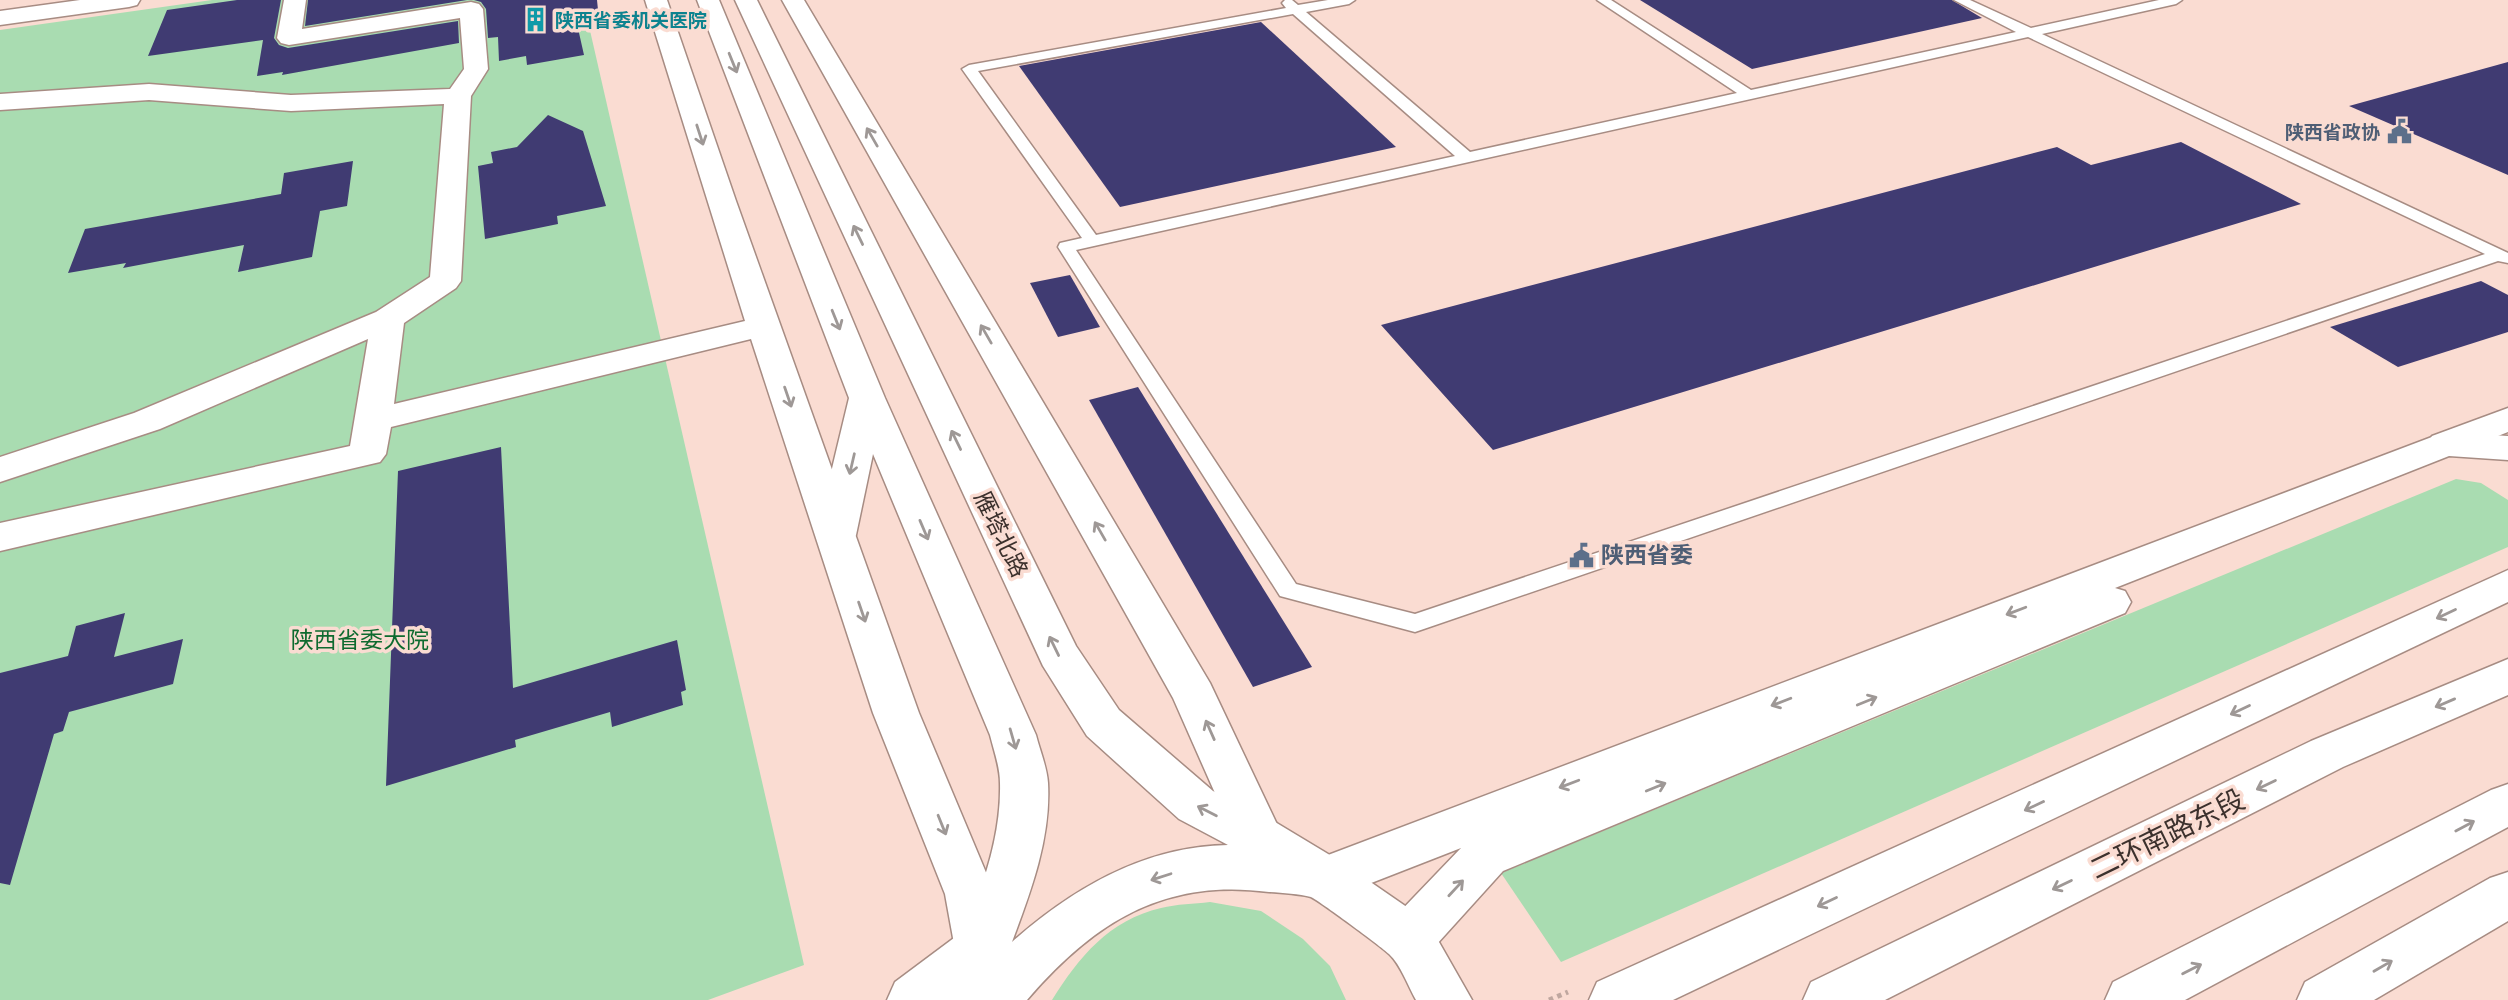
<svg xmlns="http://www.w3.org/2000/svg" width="2508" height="1000" font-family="Arial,'Noto Sans SC',sans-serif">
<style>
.green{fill:#a9dcb1}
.building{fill:#403b72}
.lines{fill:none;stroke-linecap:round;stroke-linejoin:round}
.service-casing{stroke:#a78c83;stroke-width:3}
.minor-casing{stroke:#a78c83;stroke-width:3}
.tertiary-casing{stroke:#a78c83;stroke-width:3}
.secondary-casing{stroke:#a78c83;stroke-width:3}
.trunk-casing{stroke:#a78c83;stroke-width:3}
.path{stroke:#bfa79f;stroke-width:5;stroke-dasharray:4.5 4.5;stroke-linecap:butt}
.service{fill:#fff;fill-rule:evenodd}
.minor{fill:#fff;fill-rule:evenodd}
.tertiary{fill:#fff;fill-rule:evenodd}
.secondary{fill:#fff;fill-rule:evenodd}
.trunk{fill:#fff;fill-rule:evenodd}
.oneway{stroke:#9e9896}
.labels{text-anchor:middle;stroke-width:7;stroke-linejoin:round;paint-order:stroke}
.far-culture-label{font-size:19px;font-weight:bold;fill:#0d838f;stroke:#fadcd2;text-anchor:start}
.far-service-label{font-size:19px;font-weight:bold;fill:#4e5e75;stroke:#fadcd2;text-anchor:end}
.street-label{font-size:23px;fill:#3c312d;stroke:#fadcd2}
.service-label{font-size:23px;font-weight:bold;fill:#4e5e75;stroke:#fadcd2;text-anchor:start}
.park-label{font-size:23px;fill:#0e6a2f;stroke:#fadcd2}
.near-street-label{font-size:28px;fill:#3c312d;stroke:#fadcd2}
</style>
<rect width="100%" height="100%" fill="#fadcd2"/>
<g class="green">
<polygon points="212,0 583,0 804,965 708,1000 0,1000 0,30"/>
<polygon points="2456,479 2481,483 2508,500 2508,547 1561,962 1501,873"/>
<path d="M1210,902L1261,911L1303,939L1330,966L1346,1000H1052C1079,957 1109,920 1161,908C1177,904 1194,904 1210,902Z"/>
</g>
<g class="building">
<polygon points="237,0 281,0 274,38 279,45 288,48 458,21 459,43 282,75 283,72 257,76 263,40 148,56 167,10"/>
<polygon points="308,0 467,0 305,26"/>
<polygon points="474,0 597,0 599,20 577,24 584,55 527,65 526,56 499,61 498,37 488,38 486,9 481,2"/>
<polygon points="1640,0 1952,0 1982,18 1752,69"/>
<polygon points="1261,22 1396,147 1120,207 1019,66"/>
<polygon points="2508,62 2508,175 2349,106"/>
<polygon points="548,115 583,131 606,206 557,216 558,224 485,239 478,166 493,163 491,152 517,147"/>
<polygon points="2181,142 2301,204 1493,450 1381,325 2057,147 2091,165"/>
<polygon points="353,161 347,206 320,211 312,257 238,272 244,245 123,268 126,263 68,273 85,229 281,194 284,173"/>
<polygon points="1070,275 1100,327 1058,337 1030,283"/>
<polygon points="2481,281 2508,295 2508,332 2398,367 2330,327"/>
<polygon points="1138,387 1312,667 1253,687 1089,400"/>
<polygon points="501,447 513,688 677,640 686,690 681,692 683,705 612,727 610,712 515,740 516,747 386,786 398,471"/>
<polygon points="125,613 114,657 183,639 173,684 69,712 63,731 54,734 10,885 0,883 0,673 68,656 76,626"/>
</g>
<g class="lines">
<defs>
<path id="service" d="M1285,0H1292L1298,5L1328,0H1355L1349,4L1306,12L1470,152L1737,93L1597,0H1611L1751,90L2016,32L1954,0H1970L2031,28L2159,0H2182L2176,4L2042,34L2508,253V263L2498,261L1415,632L1280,596L1058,247L1060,243L1082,238L962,69L969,65L1286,8L1282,3ZM1293,14L1455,156L1096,235L978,71ZM2028,37L2485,254L1415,614L1296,584L1076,250Z"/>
<g id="minor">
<polygon points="284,0 306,0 302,29 471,2 479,4 483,9 488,69 471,96 461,281 456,288 404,323 394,404 745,321 645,0 667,0 736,201 919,713 995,894 1007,949 1000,966 981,973 962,966 955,949 945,894 873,713 751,339 391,427 386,454 380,462 0,551 0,523 350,446 368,339 160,429 0,482 0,457 134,413 376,312 430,277 444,104 291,111 149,100 0,110 0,94 149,84 291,95 450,89 464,69 460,18 289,45 281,43 277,38"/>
<polygon points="782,0 804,0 1210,683 1283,837 1275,852 1258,858 1241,852 1173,698"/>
</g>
<polygon id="tertiary" points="80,0 140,0 137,5 129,7 0,25 0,11"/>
<g id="secondary">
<path d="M697,0H719L885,398L1036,735C1040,751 1047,767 1048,783C1051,838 1031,891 1012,942C1073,888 1145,846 1228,845L1179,819L1087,736L1043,666L735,0H757L1076,646L1119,710L1213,791L1275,822L1343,863L1427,921L1472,1000H1416C1408,986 1401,965 1389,954C1382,947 1318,900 1311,897C1299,894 1282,893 1269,892C1164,878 1094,922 1027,1000H936C963,930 1002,859 1000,783C1000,767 994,751 990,735L873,454L856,535L850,545L836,549L822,545L816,535L849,398Z"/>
<polygon points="2508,408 2508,432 2458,452 2445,456 2432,452 2427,444 2432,436"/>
<polygon points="2508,570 2508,602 1673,1000 1589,1000 1597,982"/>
<polygon points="2508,872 2508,921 2374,1000 2297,1000 2305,982 2490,878"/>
</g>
<g id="trunk">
<polygon points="2445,432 2508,436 2508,460 2449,456 2115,588 2125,591 2131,602 2125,613 1503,871 1427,955 1409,962 1391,955 1383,938 1391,921 1461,848 1325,901 1307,895 1300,879 1307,863"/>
<polygon points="2508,659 2508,695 2343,767 1885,1000 1803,1000 1811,982 2311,741"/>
<polygon points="2508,784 2508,827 2185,1000 2105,1000 2113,982 2491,790"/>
<polygon points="981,925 1000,932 1007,949 1000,966 956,1000 887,1000 895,982 962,932"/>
</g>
</defs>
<use href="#service" class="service-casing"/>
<use href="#minor" class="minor-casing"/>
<use href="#tertiary" class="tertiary-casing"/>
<use href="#secondary" class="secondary-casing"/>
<use href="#trunk" class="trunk-casing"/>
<polyline class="path" points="1549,1000 1568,992"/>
<use href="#service" class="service"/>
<use href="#minor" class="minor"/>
<use href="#tertiary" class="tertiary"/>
<use href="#secondary" class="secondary"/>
<use href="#trunk" class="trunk"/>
</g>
<defs><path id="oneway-shaft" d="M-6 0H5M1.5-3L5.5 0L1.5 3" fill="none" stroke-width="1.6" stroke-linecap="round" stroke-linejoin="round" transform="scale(1.75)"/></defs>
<g class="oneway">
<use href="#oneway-shaft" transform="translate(733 63) rotate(68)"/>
<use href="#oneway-shaft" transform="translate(700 135) rotate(72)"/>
<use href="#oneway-shaft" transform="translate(872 137) rotate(-120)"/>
<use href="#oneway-shaft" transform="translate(858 235) rotate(-116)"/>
<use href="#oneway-shaft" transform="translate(836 320) rotate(68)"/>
<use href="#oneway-shaft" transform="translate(986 334) rotate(-120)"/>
<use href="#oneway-shaft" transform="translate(788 397) rotate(71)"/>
<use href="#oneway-shaft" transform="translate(956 440) rotate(-116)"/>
<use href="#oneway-shaft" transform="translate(852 464) rotate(103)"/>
<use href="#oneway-shaft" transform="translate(924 530) rotate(67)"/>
<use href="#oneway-shaft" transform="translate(1100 531) rotate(-120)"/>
<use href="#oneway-shaft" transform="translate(2016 611) rotate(159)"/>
<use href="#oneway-shaft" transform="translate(862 612) rotate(71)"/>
<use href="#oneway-shaft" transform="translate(2446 614) rotate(155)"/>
<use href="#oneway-shaft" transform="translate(1054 646) rotate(-116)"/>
<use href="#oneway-shaft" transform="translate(1867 701) rotate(-22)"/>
<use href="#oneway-shaft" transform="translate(1781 702) rotate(159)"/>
<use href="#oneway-shaft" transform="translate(2445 703) rotate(157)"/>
<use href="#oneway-shaft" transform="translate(2240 710) rotate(155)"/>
<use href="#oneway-shaft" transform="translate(1210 730) rotate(-114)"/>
<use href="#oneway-shaft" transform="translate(1013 739) rotate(74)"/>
<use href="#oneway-shaft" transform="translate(1569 784) rotate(159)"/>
<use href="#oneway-shaft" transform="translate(2266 785) rotate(154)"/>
<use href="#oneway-shaft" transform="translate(1656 787) rotate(-22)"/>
<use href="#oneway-shaft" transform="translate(2034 806) rotate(155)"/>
<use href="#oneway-shaft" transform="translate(1207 811) rotate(-153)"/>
<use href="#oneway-shaft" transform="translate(942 825) rotate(68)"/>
<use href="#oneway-shaft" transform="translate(2465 826) rotate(-28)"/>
<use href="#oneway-shaft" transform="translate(1161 877) rotate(162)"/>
<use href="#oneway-shaft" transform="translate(2062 885) rotate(154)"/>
<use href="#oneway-shaft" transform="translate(1456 888) rotate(-47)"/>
<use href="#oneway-shaft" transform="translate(1827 902) rotate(155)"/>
<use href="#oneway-shaft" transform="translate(2383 966) rotate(-30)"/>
<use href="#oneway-shaft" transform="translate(2192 969) rotate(-27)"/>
</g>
<defs>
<symbol id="building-bare" viewBox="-9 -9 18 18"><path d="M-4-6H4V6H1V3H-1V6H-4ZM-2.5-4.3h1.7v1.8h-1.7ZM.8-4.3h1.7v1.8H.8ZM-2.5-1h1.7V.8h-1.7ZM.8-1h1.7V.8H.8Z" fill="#0f9aa8" stroke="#fadcd2" stroke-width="2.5" paint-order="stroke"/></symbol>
<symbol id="civic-bare" viewBox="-9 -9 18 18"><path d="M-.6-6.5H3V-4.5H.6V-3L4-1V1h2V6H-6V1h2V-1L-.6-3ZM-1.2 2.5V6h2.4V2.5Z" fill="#5c6f8a" stroke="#fadcd2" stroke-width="2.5" paint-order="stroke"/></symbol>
</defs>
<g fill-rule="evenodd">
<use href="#building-bare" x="518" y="2" width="35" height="35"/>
<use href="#civic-bare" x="2382" y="114" width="35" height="35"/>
<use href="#civic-bare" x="1564" y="538" width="35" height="35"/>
</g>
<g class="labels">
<g class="far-culture-label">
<text x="555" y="27">陕西省委机关医院</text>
</g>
<g class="far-service-label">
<text x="2380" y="139">陕西省政协</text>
</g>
<g class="street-label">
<text transform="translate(1001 534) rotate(64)" y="8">雁塔北路</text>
</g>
<g class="service-label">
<text x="1601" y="563">陕西省委</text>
</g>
<g class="park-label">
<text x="360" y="648">陕西省委大院</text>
</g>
<g class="near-street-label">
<text transform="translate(2167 834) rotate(-26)" y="10">二环南路东段</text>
</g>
</g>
</svg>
